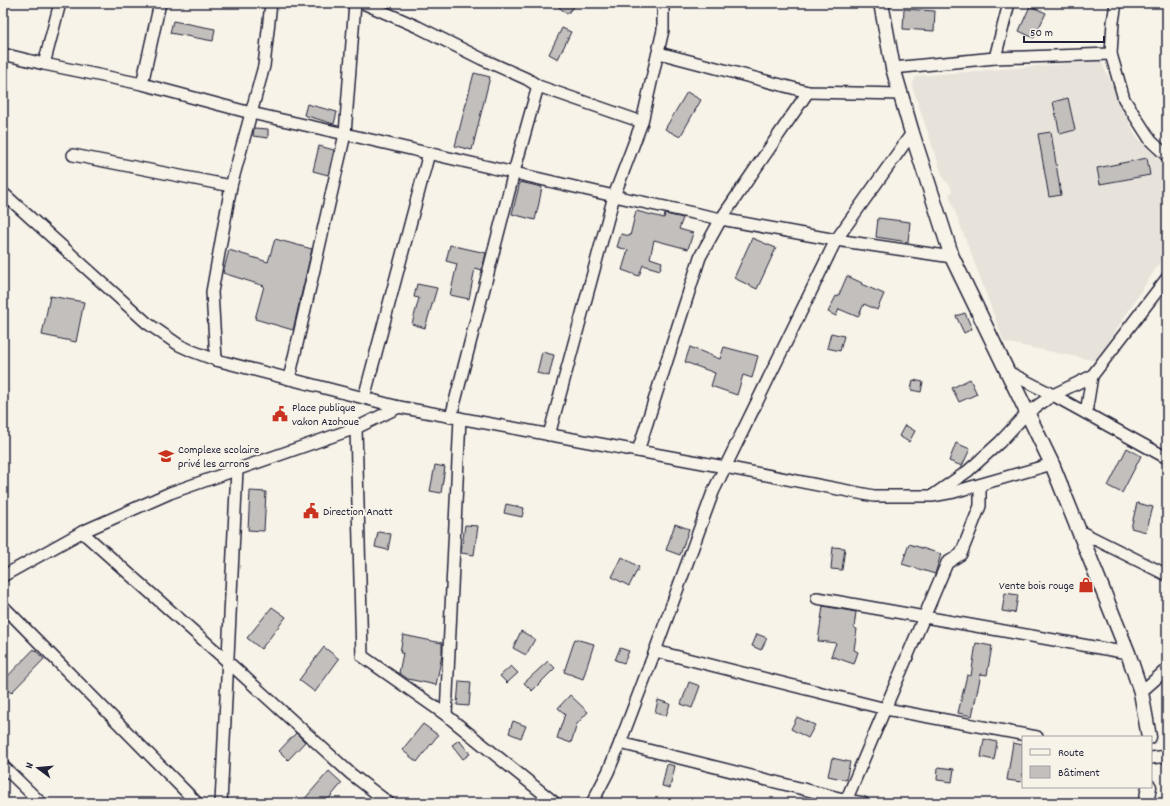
<svg xmlns="http://www.w3.org/2000/svg" width="1170" height="806" font-family="Dekko,sans-serif">
<style>
.built{fill:#e7e3db}
.building{fill:#c2bfbd;stroke:#22223b}
.lines{fill:none;stroke-linecap:round;stroke-linejoin:round}
.minor-casing{stroke:#22223b;stroke-width:14}
.major-casing{stroke:#22223b;stroke-width:17}
.minor{stroke:#f7f3e8;stroke-width:11}
.major{stroke:#f7f3e8;stroke-width:14}
.labels{text-anchor:middle;stroke-width:4;stroke-linejoin:round;paint-order:stroke}
.poi-label{font-size:12px;fill:#22223b;stroke:#f7f3e8;text-anchor:start}
</style>
<rect width="100%" height="100%" fill="#f7f3e8"/>
<filter id="ink" filterUnits="userSpaceOnUse"><feTurbulence type="fractalNoise" baseFrequency=".025" numOctaves="2"/><feDisplacementMap in="SourceGraphic" scale="8" xChannelSelector="R" yChannelSelector="G"/><feConvolveMatrix kernelMatrix="1 2 1 2 8 2 1 2 1" color-interpolation-filters="sRGB"/></filter>
<g filter="url(#ink)">
<polygon class="built" points="1101,61 1136,136 1167,167 1167,251 1096,361 1004,342 949,195 952,191 950,185 944,180 912,86 916,76"/>
<g class="building">
<polygon points="554,3 577,3 567,14"/>
<polygon points="1030,6 1046,13 1034,38 1019,31"/>
<polygon points="904,9 935,11 934,31 903,29"/>
<polygon points="173,21 215,29 213,41 170,33"/>
<polygon points="562,28 571,32 558,59 549,54"/>
<polygon points="474,73 490,77 472,150 455,146"/>
<polygon points="687,92 701,100 680,137 665,129"/>
<polygon points="1068,98 1075,130 1060,134 1053,102"/>
<polygon points="307,104 337,112 334,124 304,115"/>
<polygon points="254,128 268,129 268,138 253,136"/>
<polygon points="1051,132 1061,195 1049,197 1038,134"/>
<polygon points="319,146 334,150 328,175 313,171"/>
<polygon points="1147,158 1150,175 1100,184 1097,168"/>
<polygon points="520,182 542,187 539,203 535,220 512,214"/>
<polygon points="636,211 664,218 665,214 683,218 679,229 693,233 688,249 654,240 650,258 662,262 660,270 643,265 639,276 622,270 628,250 617,247 621,234 630,236"/>
<polygon points="878,218 910,222 908,242 876,237"/>
<polygon points="752,238 776,248 757,289 734,278"/>
<polygon points="275,239 312,249 293,330 255,319 264,286 223,273 229,250 268,262"/>
<polygon points="450,245 486,253 482,270 475,268 469,299 450,295 457,264 446,261"/>
<polygon points="847,276 862,283 861,284 884,294 877,310 864,304 858,317 839,309 836,316 828,312 836,296 838,297"/>
<polygon points="417,284 437,288 425,328 412,324 419,298 414,297"/>
<polygon points="50,296 84,302 76,342 42,335"/>
<polygon points="965,313 972,329 964,333 956,316"/>
<polygon points="831,333 844,336 840,351 827,348"/>
<polygon points="690,347 720,359 724,347 758,356 752,378 743,375 737,395 711,386 715,373 685,362"/>
<polygon points="542,352 554,355 549,376 537,373"/>
<polygon points="970,379 977,394 959,402 952,388"/>
<polygon points="913,380 923,382 921,392 911,390"/>
<polygon points="905,425 915,431 909,442 899,436"/>
<polygon points="956,443 970,449 962,466 949,461"/>
<polygon points="1127,448 1141,456 1122,493 1108,486"/>
<polygon points="435,465 445,467 441,493 430,491"/>
<polygon points="250,491 266,492 264,531 248,530"/>
<polygon points="1137,503 1153,507 1146,532 1131,528"/>
<polygon points="506,504 524,508 522,517 504,513"/>
<polygon points="675,524 689,529 680,555 666,550"/>
<polygon points="465,525 478,526 474,555 461,553"/>
<polygon points="378,532 391,534 388,550 375,547"/>
<polygon points="909,544 941,554 935,574 902,564"/>
<polygon points="833,547 845,548 842,570 831,569"/>
<polygon points="622,557 639,567 629,586 612,577"/>
<polygon points="1005,593 1018,595 1015,613 1002,611"/>
<polygon points="823,606 856,612 854,628 857,629 854,650 858,652 854,664 831,656 836,643 818,641"/>
<polygon points="272,607 286,617 261,649 247,638"/>
<polygon points="521,631 535,639 526,655 513,648"/>
<polygon points="757,634 767,638 761,650 752,646"/>
<polygon points="403,635 442,643 442,655 436,685 408,679 399,673 403,653 400,653"/>
<polygon points="575,639 594,644 583,679 564,672"/>
<polygon points="976,643 992,646 987,675 981,674 972,716 958,713 967,675 971,676"/>
<polygon points="324,647 339,659 315,692 299,680"/>
<polygon points="620,648 629,651 624,663 615,660"/>
<polygon points="34,649 44,659 11,693 3,684 3,681"/>
<polygon points="548,661 555,668 532,691 524,683"/>
<polygon points="511,666 518,673 507,683 500,676"/>
<polygon points="459,681 471,682 469,706 457,705"/>
<polygon points="689,682 700,686 692,708 681,704"/>
<polygon points="570,695 588,712 577,724 571,743 557,738 565,714 558,708"/>
<polygon points="658,700 670,704 666,716 655,713"/>
<polygon points="797,717 815,725 808,738 791,729"/>
<polygon points="513,721 526,726 521,738 509,733"/>
<polygon points="423,724 438,735 417,762 402,750"/>
<polygon points="296,733 305,742 288,760 279,751"/>
<polygon points="984,739 997,742 994,760 981,757"/>
<polygon points="459,740 470,754 463,759 452,745"/>
<polygon points="1013,743 1023,745 1023,772 1021,782 1007,780"/>
<polygon points="832,758 850,762 846,780 828,776"/>
<polygon points="667,764 675,766 670,788 662,786"/>
<polygon points="938,767 954,769 952,782 937,780"/>
<polygon points="329,771 342,783 325,803 301,803"/>
</g>
<g class="lines">
<defs>
<g id="minor">
<polyline points="363,3 418,27 482,59 527,79 538,86 642,122"/>
<polyline points="1116,3 1113,22 1111,54 1124,99 1151,141 1167,156"/>
<polyline points="659,53 808,92 901,94"/>
<polyline points="3,54 44,64 142,84 251,113 345,134 614,196 721,219 836,240 952,257"/>
<polyline points="995,58 1009,3"/>
<polyline points="44,64 60,3"/>
<polyline points="893,68 995,58 1111,54"/>
<polyline points="142,84 160,3"/>
<polyline points="73,155 231,186"/>
<polyline points="3,193 147,323 179,345 192,351 216,360 399,407"/>
<polyline points="216,360 212,292 231,186 264,66 271,3"/>
<polyline points="1008,372 1053,395 1167,458"/>
<polyline points="289,379 345,134 355,3"/>
<polyline points="364,398 429,153"/>
<polyline points="1086,413 1092,376"/>
<polyline points="451,417 514,172 538,86"/>
<polyline points="356,428 399,407 725,467 874,496 932,496 954,492 1052,464"/>
<polyline points="549,435 614,196 642,122 663,30 663,3"/>
<polyline points="638,451 700,257 721,219 808,92"/>
<polyline points="935,494 968,471 1000,442 1027,413 1053,395 1092,376 1167,278"/>
<polyline points="1079,531 1167,575"/>
<polyline points="82,532 228,662 351,774 389,803"/>
<polyline points="3,576 82,532 170,493 356,428 362,656 446,715 555,803"/>
<polyline points="817,598 1128,653"/>
<polyline points="3,606 197,803"/>
<polyline points="655,651 886,709 1037,737"/>
<polyline points="1141,692 1167,669"/>
<polyline points="446,715 460,418"/>
<polyline points="620,743 847,800 863,803"/>
<polyline points="1151,758 1167,756"/>
<polyline points="3,766 41,803"/>
<polyline points="221,803 237,469"/>
<polyline points="592,803 608,772 620,743 655,651 713,492 836,240 912,133"/>
<polyline points="845,803 947,563 961,554 980,506 980,485"/>
</g>
<g id="major">
<polyline points="881,3 893,68 912,133 952,257 1052,464 1128,653 1141,692 1149,737"/>
<polyline points="1146,803 1149,787"/>
</g>
</defs>
<use href="#minor" class="minor-casing"/>
<use href="#major" class="major-casing"/>
<use href="#minor" class="minor"/>
<use href="#major" class="major"/>
</g>
</g>
<defs>
<symbol id="civic-bare" viewBox="-9 -9 18 18"><path d="M-.6-6.5H3V-4.5H.6V-3L4-1V1h2V6H-6V1h2V-1L-.6-3ZM-1.2 2.5V6h2.4V2.5Z" fill="#c8321e" stroke="#f7f3e8" stroke-width="2.5" paint-order="stroke"/></symbol>
<symbol id="school-bare" viewBox="-9 -9 18 18"><path d="M0-5L7-2L0 1L-7-2ZM-4 1L0 2.5L4 1V4Q0 6-4 4Z" fill="#c8321e" stroke="#f7f3e8" stroke-width="2.5" paint-order="stroke"/></symbol>
<symbol id="shop-bare" viewBox="-9 -9 18 18"><path d="M-5-2.5h2.3a2.7 3.5 0 0 1 5.4 0H5L5.5 6h-11ZM-1.5-2.5h3a1.5 2.3 0 0 0-3 0Z" fill="#c8321e" stroke="#f7f3e8" stroke-width="2.5" paint-order="stroke"/></symbol>
</defs>
<g fill-rule="evenodd">
<use href="#civic-bare" x="269" y="403" width="22" height="22"/>
<use href="#school-bare" x="155" y="445" width="22" height="22"/>
<use href="#civic-bare" x="300" y="500" width="22" height="22"/>
<use href="#shop-bare" x="1075" y="574" width="22" height="22"/>
</g>
<g class="labels">
<g class="poi-label">
<text x="292" y="411">Place publique<tspan x="292" dy="14">vakon Azohoue</tspan></text>
<text x="178" y="453">Complexe scolaire<tspan x="178" dy="14">privé les arrons</tspan></text>
<text x="323" y="515">Direction Anatt</text>
<text x="1074" y="589" text-anchor="end">Vente bois rouge</text>
</g>
</g>
<rect width="1170" height="806" fill="none" stroke="#f7f3e8" stroke-width="16"/>
<rect x="8" y="8" width="1154" height="790" fill="none" stroke="#22223b" stroke-width="1.5" filter="url(#ink)"/>
<rect x="1022" y="736" width="130" height="52" fill="#f7f3e8" stroke="#a29fa3"/>
<rect x="1030" y="749" width="20" height="6" fill="#f7f3e8" stroke="#a29fa3"/>
<text x="1058" y="756" font-size="12" fill="#22223b">Route</text>
<rect x="1030" y="766" width="20" height="12" fill="#c2bfbd" stroke="#a29fa3"/>
<text x="1058" y="776" font-size="12" fill="#22223b">Bâtiment</text>
<g transform="translate(38 768) rotate(286)" stroke="#f7f3e8" stroke-width="3" paint-order="stroke">
<path d="M0-3L7 15L0 10L-7 15Z" fill="#22223b"/>
<text y="-6" font-size="11" font-weight="bold" text-anchor="middle" fill="#22223b">N</text>
</g>
<path d="M1024 36v6h80v-6" fill="none" stroke="#22223b" stroke-width="2"/>
<text x="1030" y="36" font-size="12" fill="#22223b" stroke="#f7f3e8" stroke-width="3" paint-order="stroke">50 m</text>
</svg>
